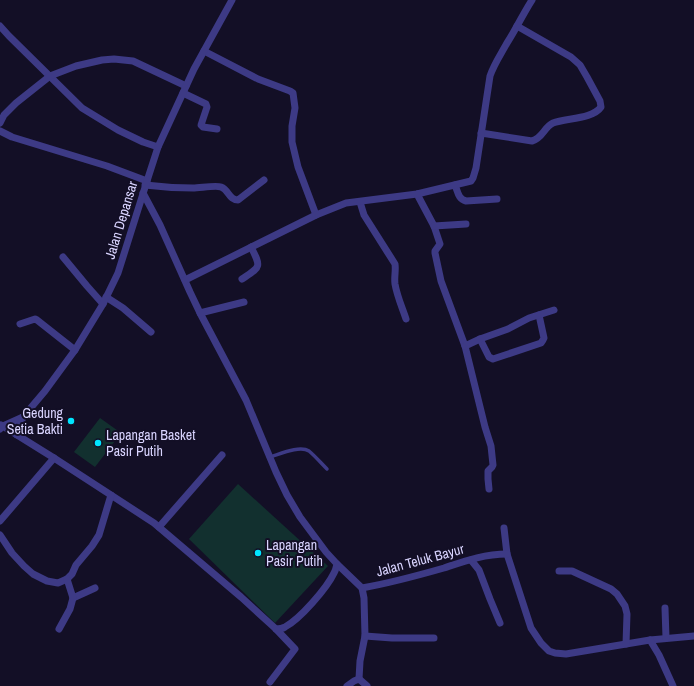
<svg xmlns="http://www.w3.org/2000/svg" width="694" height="686" font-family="'Archivo Narrow',sans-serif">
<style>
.garden{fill:#12302f}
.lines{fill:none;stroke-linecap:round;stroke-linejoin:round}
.lane{stroke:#3d3a85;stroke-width:3.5}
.street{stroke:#3d3a85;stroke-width:7}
.poi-dot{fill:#00e5ff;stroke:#130f26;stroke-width:1.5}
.labels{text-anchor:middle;stroke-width:4;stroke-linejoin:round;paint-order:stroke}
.street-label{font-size:14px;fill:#d9d4ff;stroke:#130f26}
.poi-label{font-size:14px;fill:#d9d4ff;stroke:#130f26;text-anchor:start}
</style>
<rect width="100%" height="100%" fill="#130f26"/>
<g class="garden">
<polygon points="100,418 121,433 95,467 74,452"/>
<polygon points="238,484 328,566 275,623 189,539"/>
</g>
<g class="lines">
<path class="lane" d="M270,457C280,454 300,445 309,451C315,456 321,463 327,469"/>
<g class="street">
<polyline points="0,26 9,36 82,108 118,130 143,142 158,147"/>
<polyline points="204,51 258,79 290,91 293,93 295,108 292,126 292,142 298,167 316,215"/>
<polyline points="183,93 206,104 207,107 201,125 203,127 217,129"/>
<polyline points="0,123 4,115 16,103 50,76 76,66 102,60 114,59 133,61 186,86"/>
<polyline points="0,131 12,137 107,166 147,181"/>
<path d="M481,133L532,141C543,138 544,127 553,123C566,118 593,119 601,107L600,101L587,77L580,65L571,57L517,26"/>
<path d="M145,185C161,187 177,188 193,188C200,188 216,185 221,187C229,190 229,200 238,200L264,180"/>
<path d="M455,185C458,192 458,199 466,201L497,199"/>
<path d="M143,193L160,225L190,292L200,313L246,400L276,472L287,495L300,517L326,552L337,564C336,567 336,570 334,573C327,588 300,619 285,627C282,629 279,629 276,629"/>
<polyline points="417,194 434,226 440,244 435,251 435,253 441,281 465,346 485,427 491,446 493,465 492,467 488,471 488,479 489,489"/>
<path d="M360,202L364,215L395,264C396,271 394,277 395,284C397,296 402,307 406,319"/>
<polyline points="434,226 466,224"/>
<polyline points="63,257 87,286 103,304"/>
<path d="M242,279C260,267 262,268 251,247"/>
<path d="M185,280L316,215L346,203L417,194L471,181L473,178L476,168L490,76C494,64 501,54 507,43C516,29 523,14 532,0"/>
<polyline points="106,297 123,308 151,332"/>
<polyline points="200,313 244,302"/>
<polyline points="20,324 35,319 37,320 75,350"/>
<polyline points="480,339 489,357 493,359 541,343 543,340 544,338 539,315"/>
<polyline points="465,346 480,339 508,329 529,318 554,310"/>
<polyline points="1,425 54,458 154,523 241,597 276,629 295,649 270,682"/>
<polyline points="0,429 3,426 23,417 45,391 75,350 103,304 118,273 147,181 158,147 194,69 232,0"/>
<polyline points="17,435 23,417"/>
<polyline points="0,521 54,458"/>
<polyline points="159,527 222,455"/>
<polyline points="504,528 507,554 531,628 541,643 549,651 555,653 566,654 650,640 694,636"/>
<polyline points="0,535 12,553 24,566 33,574 47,581 58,583 67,579 72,574 76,565 92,546 99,535 111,495"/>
<polyline points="471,560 479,570 490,599 500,623"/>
<polyline points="337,564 362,588 364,598 365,636 360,661 359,679"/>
<polyline points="559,571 572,571 611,589 617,594 625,606 627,614 626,644"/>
<path d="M362,588C390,583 416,576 444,568C465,561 484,554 507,554"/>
<polyline points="73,598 95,588"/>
<polyline points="665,608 666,638"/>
<polyline points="59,629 70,609 73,598 67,579"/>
<polyline points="365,636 392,638 434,638"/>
<polyline points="650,640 659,655 673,686"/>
<polyline points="347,686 354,681 359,679 367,686"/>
</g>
</g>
<g class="poi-dot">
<circle cx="71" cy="421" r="4"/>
<circle cx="98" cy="443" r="4"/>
<circle cx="258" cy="553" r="4"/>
</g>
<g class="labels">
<g class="street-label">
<text transform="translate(121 220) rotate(-73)" y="5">Jalan Depansar</text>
<text transform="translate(420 560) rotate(-15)" y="5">Jalan Teluk Bayur</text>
</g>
<g class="poi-label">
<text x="63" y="418" text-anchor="end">Gedung<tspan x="63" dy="16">Setia Bakti</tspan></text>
<text x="106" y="440">Lapangan Basket<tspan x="106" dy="16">Pasir Putih</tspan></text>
<text x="266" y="550">Lapangan<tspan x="266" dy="16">Pasir Putih</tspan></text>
</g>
</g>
</svg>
